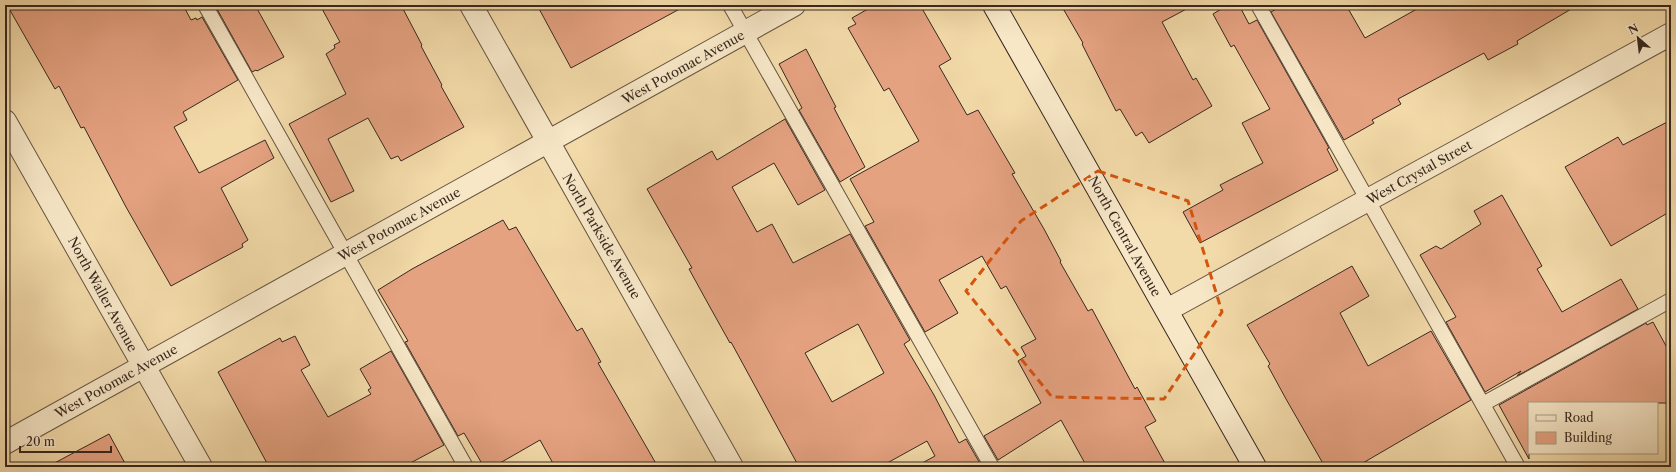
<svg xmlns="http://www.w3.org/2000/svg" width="1676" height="472" font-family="'Libre Caslon Text',serif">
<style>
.building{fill:#e5a281;stroke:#372820;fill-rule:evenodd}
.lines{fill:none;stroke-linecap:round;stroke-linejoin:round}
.lane-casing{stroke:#665442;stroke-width:16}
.street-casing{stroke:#665442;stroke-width:24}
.secondary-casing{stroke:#372820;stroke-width:24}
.lane{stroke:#f7e7c7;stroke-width:14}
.street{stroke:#f7e7c7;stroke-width:22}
.secondary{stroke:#f7e7c7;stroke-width:22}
.marked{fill:none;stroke:#d6540e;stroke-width:3;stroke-dasharray:8 5;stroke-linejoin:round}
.labels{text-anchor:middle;stroke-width:3;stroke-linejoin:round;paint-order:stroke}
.street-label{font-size:13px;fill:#372820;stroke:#f7e7c7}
</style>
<rect width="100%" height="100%" fill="#f3daa9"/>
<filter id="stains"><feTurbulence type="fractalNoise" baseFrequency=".005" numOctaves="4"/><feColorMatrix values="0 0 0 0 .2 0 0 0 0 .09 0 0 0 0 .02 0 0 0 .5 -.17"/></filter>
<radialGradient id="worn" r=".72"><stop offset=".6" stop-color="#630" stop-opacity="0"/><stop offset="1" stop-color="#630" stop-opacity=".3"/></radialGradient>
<g class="building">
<polygon points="7,5 183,5 191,20 196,18 197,20 202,17 238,80 183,112 187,120 174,127 199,173 265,140 274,158 221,188 248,240 242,244 243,247 171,286 126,207 84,127 81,128 59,86 55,89"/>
<polygon points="224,5 255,5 284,57 257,71 256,70 252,72 217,9"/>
<polygon points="320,5 401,5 422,45 421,46 442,85 441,86 464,127 401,161 398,156 391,159 368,118 328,139 354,191 331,202 289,124 346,94 326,54 335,48 334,45 340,42"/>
<polygon points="537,5 687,5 571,68"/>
<polygon points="875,5 920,5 951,59 939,66 967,115 978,110 1015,173 1012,174 1044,229 1061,261 1060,262 1088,311 1092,309 1135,389 1137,387 1156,421 1145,427 1167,467 1087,467 1061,420 998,460 984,436 1041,403 1018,361 1026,356 1021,347 1036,339 1006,286 1001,289 982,256 939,280 958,313 925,332 865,226 874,222 850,179 919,141 889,88 884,91 848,28 856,24 852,18"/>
<polygon points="1061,5 1194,5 1162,22 1193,80 1196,78 1212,106 1149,143 1142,132 1136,136 1120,109 1116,111 1082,44 1083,43"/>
<polygon points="1228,5 1239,5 1249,24 1257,20 1329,148 1327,149 1338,170 1200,243 1183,212 1223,190 1220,185 1263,163 1242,123 1270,109 1234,45 1231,47 1213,14"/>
<polygon points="1283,5 1346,5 1365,38 1424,5 1578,5 1517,41 1518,44 1488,60 1484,53 1398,99 1401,104 1372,120 1374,123 1344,140 1271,12"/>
<polygon points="806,49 836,107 834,108 865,167 840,182 799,110 802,108 779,64"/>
<path d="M785,119L825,190L798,205L774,163L732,187L757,232L772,224L793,263L850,234L910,340L904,344L934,395L959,443L966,439L982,467H915L935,456L927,441L880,467H799L731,342L730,343L711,309L689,269L692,268L647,189L712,151L717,160ZM858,324L884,373L832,402L805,353Z"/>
<polygon points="1671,120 1671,211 1611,246 1565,167 1618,137 1623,145"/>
<polygon points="1502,195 1542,266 1537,269 1562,312 1621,279 1638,309 1517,376 1521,371 1485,392 1446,322 1456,317 1420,255 1436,246 1441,249 1481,224 1474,211"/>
<polygon points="503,220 509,230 516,227 577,331 582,328 601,362 598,363 658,467 555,467 540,440 493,467 484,467 464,433 458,436 405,342 408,341 378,290 412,269"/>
<polygon points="1352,266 1369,296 1340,313 1368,366 1431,331 1471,400 1356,467 1325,467 1286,399 1268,366 1270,364 1247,325"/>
<polygon points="1653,322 1671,355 1671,403 1529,403 1529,459 1499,405 1646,323 1647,325"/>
<polygon points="295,336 310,365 301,370 328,417 371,394 368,390 371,388 360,369 391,351 444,445 403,467 269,467 218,372 280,338 282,342"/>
<polygon points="109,434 127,467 47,467"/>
</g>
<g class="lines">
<defs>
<g id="lane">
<polyline points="205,5 466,467"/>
<polyline points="730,5 992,467"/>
<polyline points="1258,5 1518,467"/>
<polyline points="1483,404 1671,300"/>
</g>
<g id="street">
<polyline points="471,5 732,467"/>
<polyline points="5,121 201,467"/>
<polyline points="1167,310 1671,34"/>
<polyline points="5,443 794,5"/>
</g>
<polyline id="secondary" points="994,5 1255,467"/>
</defs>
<use href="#lane" class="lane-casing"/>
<use href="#street" class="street-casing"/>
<use href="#secondary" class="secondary-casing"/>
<use href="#lane" class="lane"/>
<use href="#street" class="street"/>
<use href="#secondary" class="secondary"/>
</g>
<path class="marked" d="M1098,171L1188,201L1222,312L1164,399L1052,397L966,291L1021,221Z"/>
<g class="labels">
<g class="street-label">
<text transform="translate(683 67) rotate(-29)" y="5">West Potomac Avenue</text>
<text transform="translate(1419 172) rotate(-29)" y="5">West Crystal Street</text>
<text transform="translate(399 224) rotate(-29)" y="5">West Potomac Avenue</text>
<text transform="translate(602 236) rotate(60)" y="5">North Parkside Avenue</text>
<text transform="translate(1125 236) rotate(61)" y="5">North Central Avenue</text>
<text transform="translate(103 294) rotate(61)" y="5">North Waller Avenue</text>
<text transform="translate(116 381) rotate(-29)" y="5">West Potomac Avenue</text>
</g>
</g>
<rect width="1676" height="472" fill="none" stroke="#f3daa9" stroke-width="20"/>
<rect x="6" y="6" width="1664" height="460" fill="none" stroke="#372820" stroke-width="2"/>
<rect x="10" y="10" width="1656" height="452" fill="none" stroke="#372820"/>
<rect x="1528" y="402" width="130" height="52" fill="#f7e7c7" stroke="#aa9b84"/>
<rect x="1536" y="415" width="20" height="6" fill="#f7e7c7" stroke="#aa9b84"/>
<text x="1564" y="422" font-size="12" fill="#372820">Road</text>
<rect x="1536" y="432" width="20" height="12" fill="#e5a281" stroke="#aa9b84"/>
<text x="1564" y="442" font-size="12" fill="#372820">Building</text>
<g transform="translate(1638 38) rotate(332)" stroke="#f7e7c7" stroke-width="3" paint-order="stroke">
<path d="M0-3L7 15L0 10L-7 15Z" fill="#372820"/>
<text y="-6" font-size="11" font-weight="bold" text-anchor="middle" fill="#372820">N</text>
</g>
<path d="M20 446v6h91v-6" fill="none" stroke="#372820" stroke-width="2"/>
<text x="26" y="446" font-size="12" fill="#372820" stroke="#f7e7c7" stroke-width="3" paint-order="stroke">20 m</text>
<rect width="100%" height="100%" filter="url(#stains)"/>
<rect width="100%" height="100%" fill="url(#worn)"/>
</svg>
